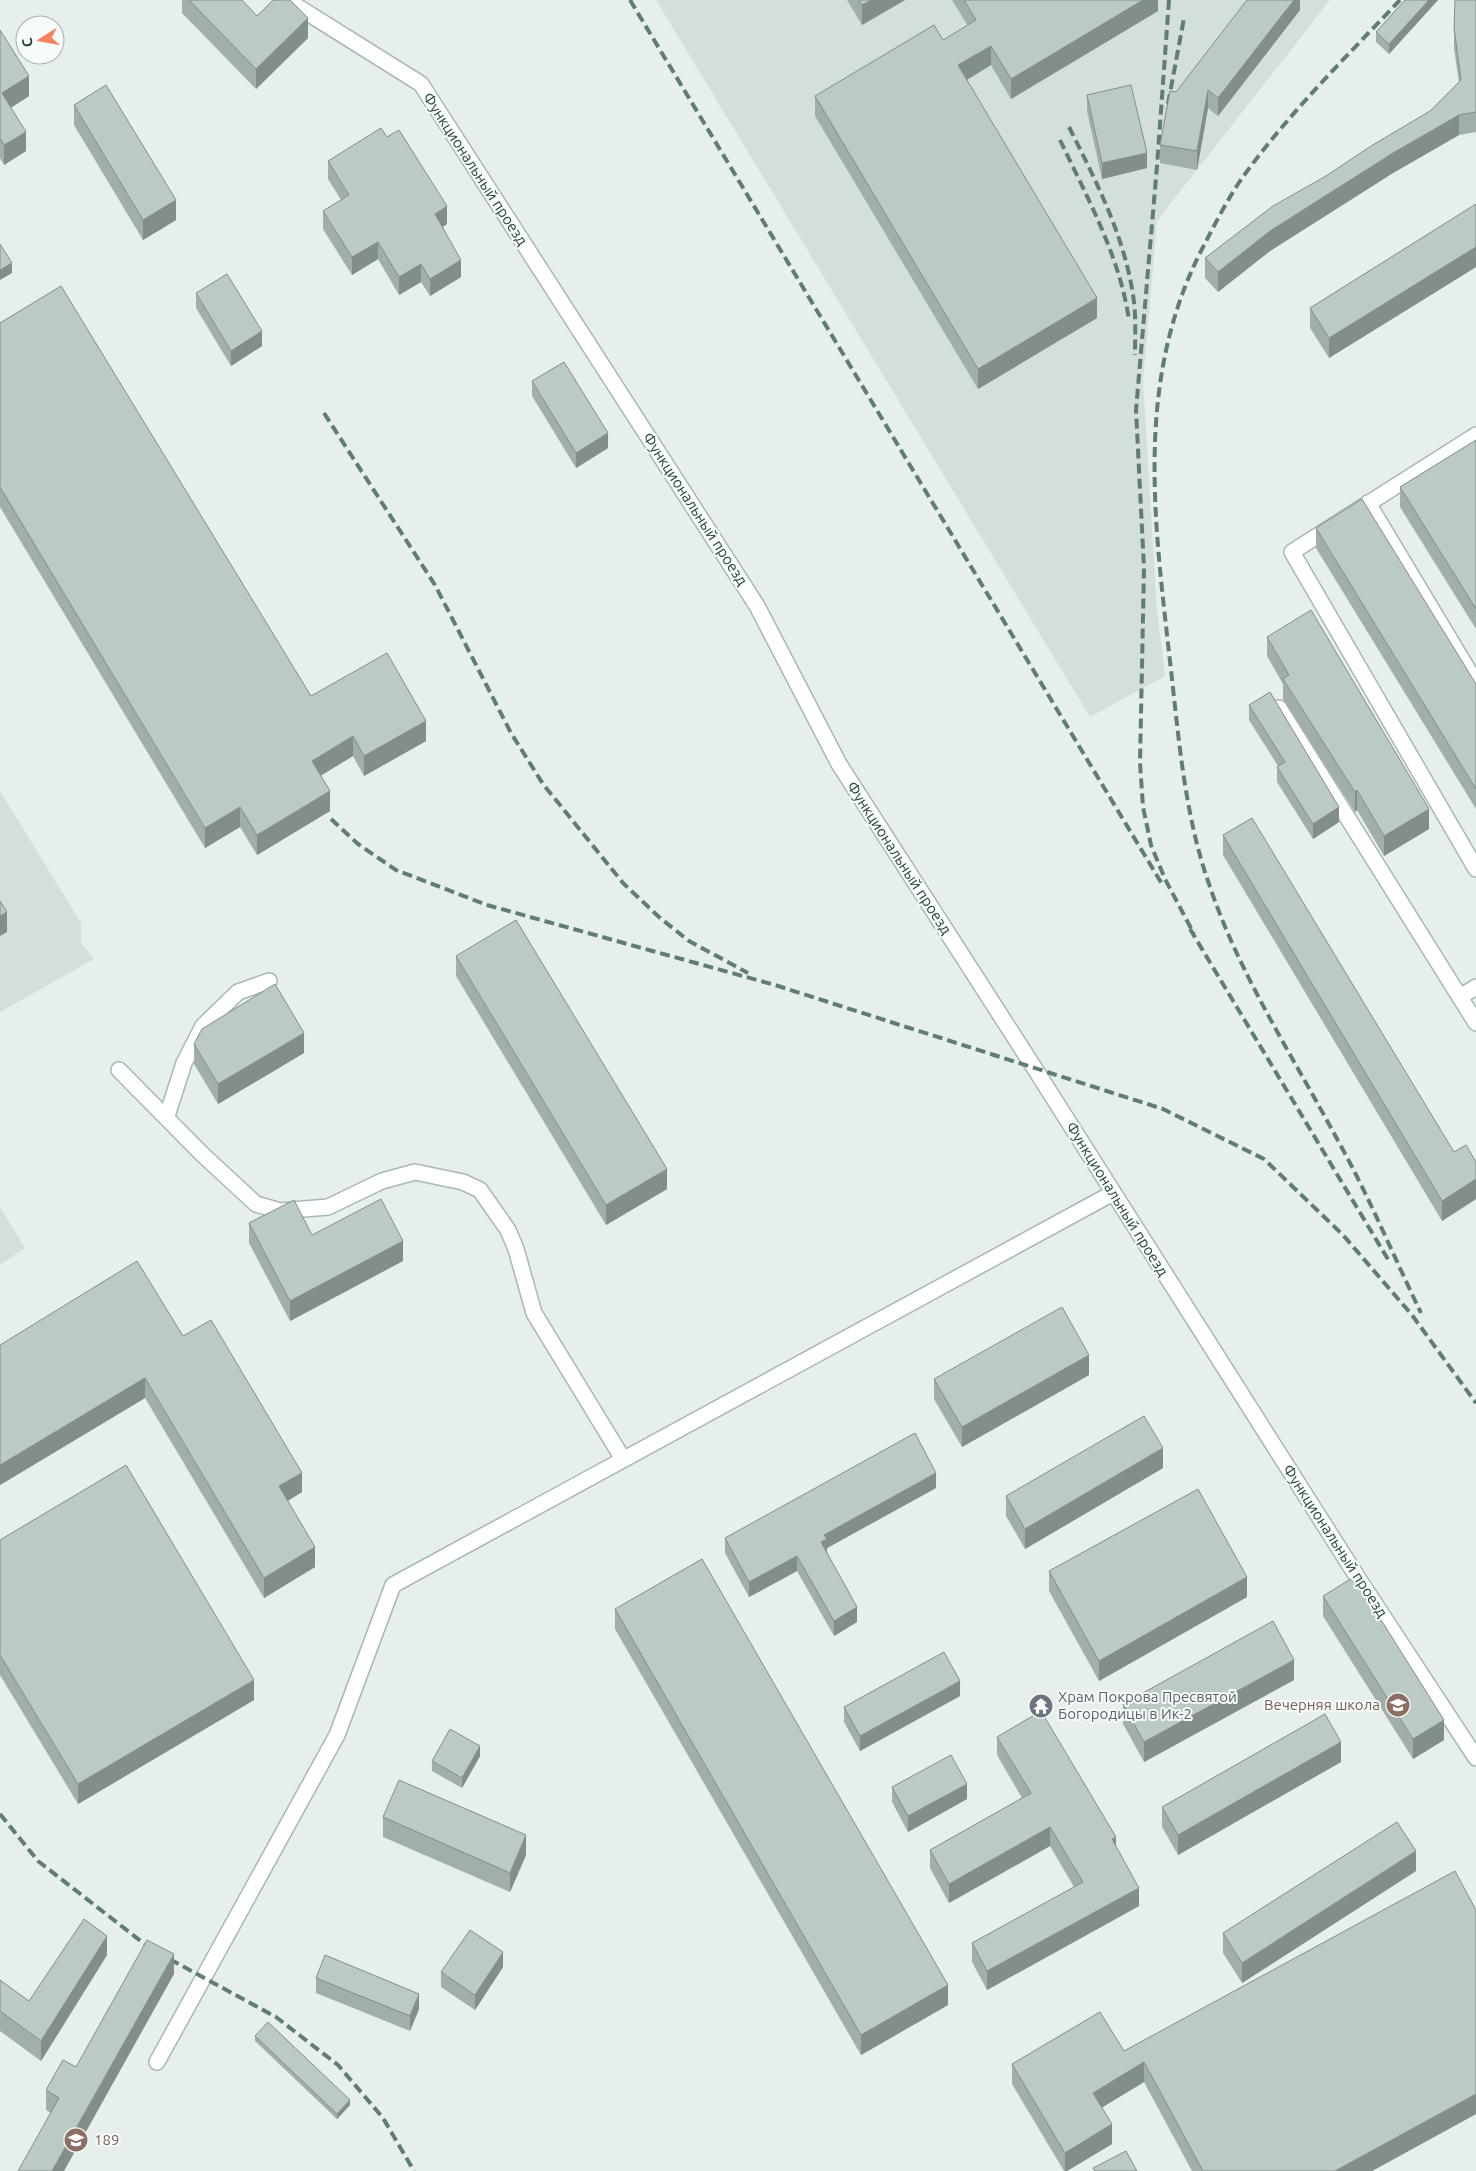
<svg xmlns="http://www.w3.org/2000/svg" width="1476" height="2171" font-family="Ubuntu,sans-serif">
<style>
.built{fill:#d4dfda}
.lines{fill:none;stroke-linecap:round;stroke-linejoin:round}
.minor-casing{stroke:#a8b8b2;stroke-width:18}
.minor{stroke:#fff;stroke-width:15}
.rail{stroke:#5f7d75;stroke-width:4;stroke-dasharray:10 5;stroke-linecap:butt}
.wall{fill:#a1aea9}
.shaded-wall{fill:#838d89}
.building{fill:#bbcac4;stroke:#838d89}
.labels{text-anchor:middle;stroke-width:4;stroke-linejoin:round;paint-order:stroke}
.street-label{font-size:15px;fill:#24423a;stroke:#f7fbf9}
.worship-label{font-size:15px;fill:#5b616d;stroke:#f7fbf9;text-anchor:start}
.education-label{font-size:15px;fill:#785e54;stroke:#f7fbf9;text-anchor:end}
</style>
<rect width="100%" height="100%" fill="#e6efeb"/>
<g class="built">
<polygon points="656,0 1330,0 1157,221 1143,382 1157,610 1165,676 1090,717"/>
<polygon points="0,791 81,923 81,943 94,959 0,1012"/>
<polygon points="0,1207 25,1248 0,1265"/>
</g>
<g class="lines">
<defs>
<g id="minor">
<polyline points="287,0 421,84 757,606 839,764 1035,1069 1356,1575 1476,1758"/>
<polyline points="1476,435 1292,552 1476,869"/>
<polyline points="1368,503 1476,683"/>
<polyline points="1279,708 1476,1023"/>
<polyline points="1460,997 1476,987"/>
<polyline points="119,1070 202,1154 256,1204 280,1211 328,1207 382,1181 415,1172 463,1182 480,1190 508,1230 516,1249 534,1313 623,1459"/>
<polyline points="167,1116 184,1063 203,1026 238,992 269,981"/>
<polyline points="157,2062 337,1735 393,1585 1113,1193"/>
</g>
</defs>
<use href="#minor" class="minor-casing"/>
<use href="#minor" class="minor"/>
<g class="rail">
<polyline points="630,0 1162,884"/>
<polyline points="1169,0 1157,166 1136,410 1144,568 1140,763 1143,807 1151,845 1165,879 1194,934"/>
<path d="M1400,0C1347,56 1291,111 1245,174C1229,196 1215,224 1202,249C1133,384 1155,526 1171,670C1179,741 1185,816 1209,884C1238,972 1292,1055 1336,1137C1368,1194 1393,1255 1421,1313"/>
<polyline points="1168,104 1184,18"/>
<path d="M1069,127C1097,183 1126,239 1134,302C1136,319 1135,338 1135,355"/>
<path d="M1060,140C1087,197 1120,257 1129,320"/>
<polyline points="324,413 435,585 511,733 543,784 623,883 659,917 689,941 748,973"/>
<polyline points="331,819 358,844 396,870 487,905 775,985 1163,1109 1264,1159 1343,1235 1412,1315 1476,1403"/>
<polyline points="1190,929 1389,1261"/>
<polyline points="0,1814 38,1861 151,1949 276,2017 338,2065 383,2118 414,2171"/>
</g>
</g>
<g class="wall">
<polygon points="182,0 242,0 257,16 308,38 256,89 182,13"/>
<polygon points="847,0 905,0 862,25"/>
<polygon points="952,0 1158,0 1158,11 1011,99 991,65 967,80 1097,318 978,389 815,116 815,96 943,40 968,26"/>
<polygon points="1300,0 1300,10 1218,116 1208,108 1197,170 1160,163 1160,145 1176,92"/>
<polygon points="1405,0 1438,0 1389,54 1376,42 1376,32"/>
<polygon points="1454,28 1476,52 1476,132 1459,135 1393,173 1270,251 1218,292 1205,278 1205,258 1326,176 1430,111 1459,83 1454,48"/>
<polygon points="0,30 29,96 11,108 26,151 4,165 0,158"/>
<polygon points="1087,95 1147,168 1102,179 1087,111"/>
<polygon points="74,105 176,220 143,240 74,125"/>
<polygon points="387,137 447,224 443,227 461,277 430,296 421,282 399,295 378,259 352,275 323,229 323,211 341,200 328,179 328,161"/>
<polygon points="1476,204 1476,267 1329,358 1310,328 1310,308"/>
<polygon points="196,293 262,346 231,366 196,308"/>
<polygon points="0,323 311,696 426,741 364,776 353,756 321,775 330,811 257,855 240,827 205,848 0,507"/>
<polygon points="532,381 608,448 576,468 532,396"/>
<polygon points="1476,440 1476,629 1400,507 1400,487"/>
<polygon points="1316,528 1476,684 1476,809 1316,548"/>
<polygon points="1267,637 1429,829 1384,856 1357,810 1355,812 1283,699 1283,684 1267,656"/>
<polygon points="1249,705 1339,822 1313,839 1277,782 1277,767 1278,766 1249,720"/>
<polygon points="1223,835 1454,1152 1476,1162 1476,1199 1442,1221 1223,855"/>
<polygon points="456,956 667,1189 606,1225 456,976"/>
<polygon points="194,1044 304,1053 218,1104 194,1064"/>
<polygon points="249,1223 312,1235 403,1261 290,1321 249,1243"/>
<polygon points="183,1336 302,1492 288,1501 315,1567 264,1598 145,1398 0,1485"/>
<polygon points="1089,1375 962,1447 934,1399 934,1379"/>
<polygon points="1163,1468 1025,1549 1006,1516 1006,1496"/>
<polygon points="936,1488 827,1548 827,1552 857,1622 834,1636 797,1571 749,1597 725,1553 725,1538"/>
<polygon points="0,1540 254,1700 78,1804 0,1675"/>
<polygon points="1049,1571 1247,1597 1099,1681 1049,1591"/>
<polygon points="1323,1596 1444,1740 1413,1759 1323,1616"/>
<polygon points="615,1609 948,2005 861,2055 615,1629"/>
<polygon points="1294,1680 1144,1762 1123,1724 1123,1704"/>
<polygon points="960,1696 860,1751 844,1722 844,1707"/>
<polygon points="997,1737 1116,1846 1139,1906 987,1990 972,1962 972,1943 1074,1887 1050,1846 949,1903 930,1868 930,1850 1022,1798 997,1755"/>
<polygon points="480,1756 462,1788 432,1771 432,1761"/>
<polygon points="1341,1762 1178,1855 1162,1827 1162,1807"/>
<polygon points="892,1787 967,1799 908,1832 892,1802"/>
<polygon points="383,1817 526,1855 510,1892 383,1837"/>
<polygon points="1416,1871 1242,1983 1223,1953 1223,1933"/>
<polygon points="107,1955 41,2061 0,2031 0,1980 29,2001"/>
<polygon points="503,1967 475,2010 441,1987 441,1972"/>
<polygon points="174,1974 51,2113 46,2110 46,2090 76,2067"/>
<polygon points="316,1978 419,2009 410,2031 316,1993"/>
<polygon points="255,2036 350,2105 337,2119 255,2041"/>
<polygon points="1124,2051 1476,2114 1372,2171 1192,2171 1144,2082 1102,2107 1112,2144 1067,2171 1064,2171 1012,2084 1012,2064"/>
</g>
<g class="shaded-wall">
<polygon points="871,0 905,0 862,25 862,5"/>
<polygon points="1143,0 1158,0 1158,11 1011,99 1011,79"/>
<polygon points="1294,0 1300,0 1300,10 1218,116 1218,98"/>
<polygon points="1429,0 1438,0 1389,54 1389,44"/>
<polygon points="308,18 308,38 256,89 256,69"/>
<polygon points="991,46 991,65 958,85 958,65"/>
<polygon points="29,76 29,96 2,113 2,93"/>
<polygon points="1208,90 1208,108 1197,170 1197,151"/>
<polygon points="1459,115 1459,135 1393,173 1270,251 1218,292 1218,272 1270,231 1393,153"/>
<polygon points="26,132 26,151 4,165 4,145"/>
<polygon points="1147,153 1147,168 1102,179 1102,163"/>
<polygon points="176,200 176,220 143,240 143,220"/>
<polygon points="447,206 447,224 435,232 435,214"/>
<polygon points="378,242 378,259 352,275 352,257"/>
<polygon points="1476,247 1476,267 1329,358 1329,338"/>
<polygon points="461,260 461,277 430,296 430,279"/>
<polygon points="12,263 12,273 0,280 0,270"/>
<polygon points="421,264 421,282 399,295 399,277"/>
<polygon points="1097,298 1097,318 978,389 978,369"/>
<polygon points="262,331 262,346 231,366 231,351"/>
<polygon points="608,433 608,448 576,468 576,453"/>
<polygon points="426,721 426,741 364,776 364,756"/>
<polygon points="353,736 353,756 312,781 312,761"/>
<polygon points="1357,790 1357,810 1355,812 1355,792"/>
<polygon points="330,791 330,811 257,855 257,835"/>
<polygon points="240,807 240,827 205,848 205,828"/>
<polygon points="1339,807 1339,822 1313,839 1313,824"/>
<polygon points="1429,809 1429,829 1384,856 1384,836"/>
<polygon points="7,912 7,932 0,936 0,916"/>
<polygon points="304,1033 304,1053 218,1104 218,1084"/>
<polygon points="667,1169 667,1189 606,1225 606,1205"/>
<polygon points="1476,1179 1476,1199 1442,1221 1442,1201"/>
<polygon points="403,1241 403,1261 290,1321 290,1301"/>
<polygon points="1089,1355 1089,1375 962,1447 962,1427"/>
<polygon points="145,1378 145,1398 0,1485 0,1465"/>
<polygon points="1163,1448 1163,1468 1025,1549 1025,1529"/>
<polygon points="302,1473 302,1492 279,1506 279,1486"/>
<polygon points="936,1473 936,1488 827,1548 827,1554 821,1542 824,1535"/>
<polygon points="315,1547 315,1567 264,1598 264,1578"/>
<polygon points="797,1556 797,1571 749,1597 749,1582"/>
<polygon points="1247,1577 1247,1597 1099,1681 1099,1661"/>
<polygon points="857,1607 857,1622 834,1636 834,1621"/>
<polygon points="1294,1660 1294,1680 1144,1762 1144,1742"/>
<polygon points="254,1680 254,1700 78,1804 78,1784"/>
<polygon points="960,1681 960,1696 860,1751 860,1736"/>
<polygon points="1444,1720 1444,1740 1413,1759 1413,1739"/>
<polygon points="1341,1742 1341,1762 1178,1855 1178,1835"/>
<polygon points="480,1746 480,1756 462,1788 462,1778"/>
<polygon points="967,1784 967,1799 908,1832 908,1816"/>
<polygon points="1050,1827 1050,1846 949,1903 949,1884"/>
<polygon points="526,1835 526,1855 510,1892 510,1873"/>
<polygon points="1116,1837 1116,1856 1112,1839"/>
<polygon points="1416,1851 1416,1871 1242,1983 1242,1963"/>
<polygon points="1139,1888 1139,1906 987,1990 987,1971"/>
<polygon points="107,1936 107,1955 41,2061 41,2041"/>
<polygon points="503,1952 503,1967 475,2010 475,1995"/>
<polygon points="174,1954 174,1974 64,2171 52,2171"/>
<polygon points="948,1985 948,2005 861,2055 861,2035"/>
<polygon points="419,1994 419,2009 410,2031 410,2016"/>
<polygon points="1144,2062 1144,2082 1093,2113 1093,2093"/>
<polygon points="1476,2094 1476,2114 1372,2171 1335,2171"/>
<polygon points="350,2100 350,2105 337,2119 337,2114"/>
<polygon points="1112,2124 1112,2144 1067,2171 1065,2171 1065,2153"/>
</g>
<g class="building">
<polygon points="189,0 242,0 257,16 273,0 290,0 308,18 256,69"/>
<polygon points="859,0 871,0 862,5"/>
<polygon points="964,0 1143,0 1011,79 991,46 958,65 1097,298 978,369 815,96 934,25 943,40 976,20"/>
<polygon points="1247,0 1294,0 1218,98 1208,90 1197,151 1160,145 1170,91 1176,92"/>
<polygon points="1405,0 1429,0 1389,44 1376,32"/>
<polygon points="1455,0 1476,0 1476,112 1459,115 1393,153 1270,231 1218,272 1205,258 1273,206 1326,176 1371,146 1430,111 1461,80 1454,28"/>
<polygon points="0,30 29,76 2,93 26,132 4,145 0,138"/>
<polygon points="106,85 176,200 143,220 74,105"/>
<polygon points="1131,85 1147,153 1102,163 1087,95"/>
<polygon points="381,128 387,137 399,130 447,206 435,214 461,260 430,279 421,264 399,277 378,242 352,257 323,211 349,195 328,161"/>
<polygon points="1476,204 1476,247 1329,338 1310,308"/>
<polygon points="0,244 12,263 0,270"/>
<polygon points="227,274 262,331 231,351 196,293"/>
<polygon points="61,286 311,696 387,653 426,721 364,756 353,736 312,761 330,791 257,835 240,807 205,828 0,487 0,323"/>
<polygon points="564,362 608,433 576,453 532,381"/>
<polygon points="1476,440 1476,609 1400,487"/>
<polygon points="1362,499 1476,684 1476,789 1316,528"/>
<polygon points="1311,610 1429,809 1384,836 1357,790 1355,792 1283,679 1289,675 1267,637"/>
<polygon points="1270,692 1339,807 1313,824 1277,767 1285,762 1249,705"/>
<polygon points="1252,818 1454,1152 1466,1145 1476,1162 1476,1179 1442,1201 1223,835"/>
<polygon points="0,901 7,912 0,916"/>
<polygon points="516,920 667,1169 606,1205 456,956"/>
<polygon points="275,984 304,1033 218,1084 194,1044 202,1029"/>
<polygon points="381,1199 403,1241 290,1301 249,1223 294,1200 312,1235"/>
<polygon points="137,1261 183,1336 211,1320 302,1473 279,1486 315,1547 264,1578 145,1378 0,1465 0,1345"/>
<polygon points="1062,1307 1089,1355 962,1427 934,1379"/>
<polygon points="1144,1416 1163,1448 1025,1529 1006,1496"/>
<polygon points="915,1433 936,1473 824,1535 827,1539 821,1542 857,1607 834,1621 797,1556 749,1582 725,1538"/>
<polygon points="126,1465 254,1680 78,1784 0,1655 0,1540"/>
<polygon points="1198,1489 1247,1577 1099,1661 1049,1571"/>
<polygon points="702,1559 948,1985 861,2035 615,1609"/>
<polygon points="1354,1577 1444,1720 1413,1739 1323,1596"/>
<polygon points="1273,1621 1294,1660 1144,1742 1123,1704"/>
<polygon points="944,1652 960,1681 860,1736 844,1707"/>
<polygon points="1041,1711 1116,1837 1112,1839 1139,1888 987,1971 972,1943 1083,1882 1050,1827 949,1884 930,1850 1031,1793 997,1737"/>
<polygon points="1325,1714 1341,1742 1178,1835 1162,1807"/>
<polygon points="450,1729 480,1746 462,1778 432,1761"/>
<polygon points="951,1755 967,1784 908,1816 892,1787"/>
<polygon points="399,1780 526,1835 510,1873 383,1817"/>
<polygon points="1397,1822 1416,1851 1242,1963 1223,1933"/>
<polygon points="1455,1871 1476,1910 1476,2094 1335,2171 1203,2171 1144,2062 1093,2093 1112,2124 1065,2153 1012,2064 1100,2012 1124,2051"/>
<polygon points="84,1919 107,1936 41,2041 0,2011 0,1980 29,2001"/>
<polygon points="470,1930 503,1952 475,1995 441,1972"/>
<polygon points="147,1940 174,1954 52,2171 18,2171 59,2098 46,2090 63,2060 76,2067"/>
<polygon points="325,1955 419,1994 410,2016 316,1978"/>
<polygon points="268,2022 350,2100 337,2114 255,2036"/>
<polygon points="1126,2151 1137,2171 1095,2171 1093,2168"/>
</g>
<defs>
<symbol id="school-disc" viewBox="-11 -11 22 22"><circle r="9.5" fill="#8d6e63" stroke="#f7fbf9"/><path d="M0-5L7-2L0 1L-7-2ZM-4 1L0 2.5L4 1V4Q0 6-4 4Z" fill="#fff"/></symbol>
<symbol id="temple-disc" viewBox="-11 -11 22 22"><circle r="9.5" fill="#6b7280" stroke="#f7fbf9"/><path d="M0-6L5-2H3V0L6.5 2.5H4V6H1.5V3h-3V6H-4V2.5H-6.5L-3 0V-2H-5Z" fill="#fff"/></symbol>
<symbol id="university-disc" viewBox="-11 -11 22 22"><circle r="9.5" fill="#8d6e63" stroke="#f7fbf9"/><path d="M0-5L7-2L0 1L-7-2ZM-4 1L0 2.5L4 1V4Q0 6-4 4Z" fill="#fff"/></symbol>
</defs>
<g fill-rule="evenodd">
<use href="#school-disc" x="1384" y="1691" width="28" height="28"/>
<use href="#temple-disc" x="1027" y="1692" width="28" height="28"/>
<use href="#university-disc" x="62" y="2126" width="28" height="28"/>
</g>
<g class="labels">
<g class="street-label">
<text transform="translate(475 169) rotate(57)" y="5">Функциональный проезд</text>
<text transform="translate(695 509) rotate(57)" y="5">Функциональный проезд</text>
<text transform="translate(899 858) rotate(57)" y="5">Функциональный проезд</text>
<text transform="translate(1117 1199) rotate(58)" y="5">Функциональный проезд</text>
<text transform="translate(1335 1541) rotate(57)" y="5">Функциональный проезд</text>
</g>
<g class="worship-label">
<text x="1058" y="1702">Храм Покрова Пресвятой<tspan x="1058" dy="17">Богородицы в Ик-2</tspan></text>
</g>
<g class="education-label">
<text x="1380" y="1710">Вечерняя школа</text>
<text x="94" y="2145" text-anchor="start">189</text>
</g>
</g>
<g transform="translate(40 40) rotate(259)"><circle r="24" fill="#f7fbf9" stroke="#a3b1ad"/>
<path d="M0-4L9 19L0 12L-9 19Z" fill="#f4845f"/>
<text y="-8" font-size="14" font-weight="bold" text-anchor="middle" fill="#24423a">С</text>
</g>
</svg>
